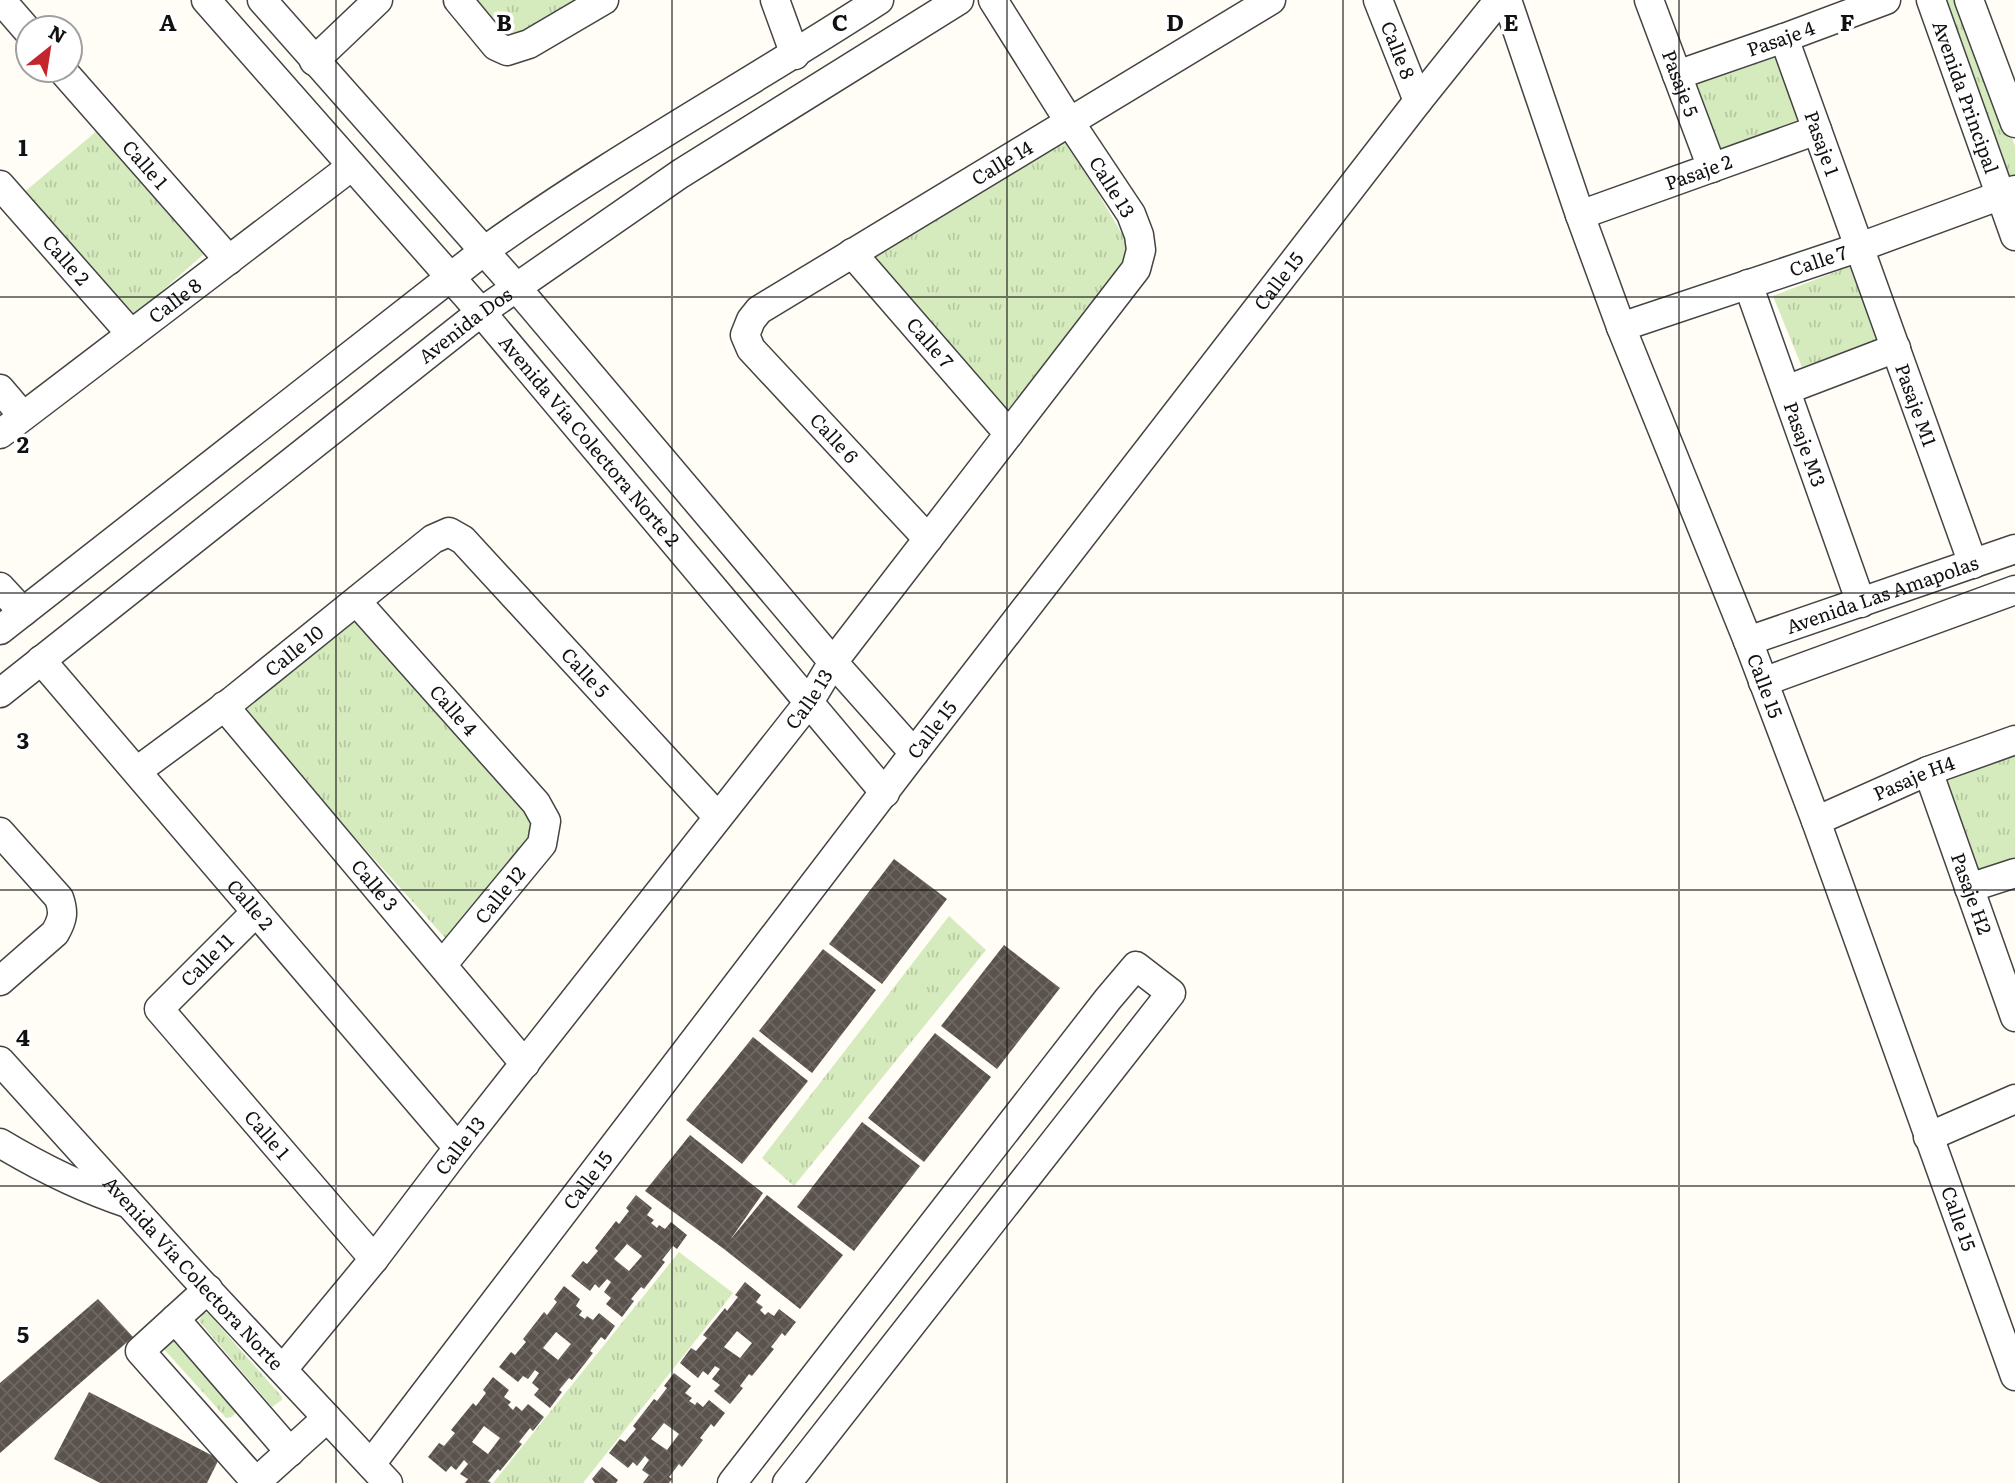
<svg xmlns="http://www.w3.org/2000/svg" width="2015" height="1483" font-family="Literata,serif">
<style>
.grass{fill:url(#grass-tufts)}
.building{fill:url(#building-cross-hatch);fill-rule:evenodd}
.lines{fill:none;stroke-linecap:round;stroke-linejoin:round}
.minor-casing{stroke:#444;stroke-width:31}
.minor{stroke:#fff;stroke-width:28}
.grid{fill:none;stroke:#111;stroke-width:2;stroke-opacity:0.55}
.labels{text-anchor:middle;stroke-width:7;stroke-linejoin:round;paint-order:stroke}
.street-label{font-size:19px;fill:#111;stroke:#fff}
.grid-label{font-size:23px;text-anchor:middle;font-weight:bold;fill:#111;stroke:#fff;stroke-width:7;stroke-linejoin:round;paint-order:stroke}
</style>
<defs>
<pattern id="grass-tufts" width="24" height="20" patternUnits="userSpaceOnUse" patternTransform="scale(1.75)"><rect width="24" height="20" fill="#d5ebbd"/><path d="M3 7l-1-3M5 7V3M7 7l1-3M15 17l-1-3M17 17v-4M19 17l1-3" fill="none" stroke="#b6c8a1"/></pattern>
<pattern id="building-cross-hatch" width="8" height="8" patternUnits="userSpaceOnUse" patternTransform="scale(1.75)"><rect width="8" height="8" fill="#5a524d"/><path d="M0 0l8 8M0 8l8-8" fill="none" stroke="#6d6662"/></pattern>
</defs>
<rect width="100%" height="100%" fill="#fffdf5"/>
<g class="grass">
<polygon points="470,0 577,0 511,39 500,36"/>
<polygon points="1938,0 1962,0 2015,146 2015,184 2009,183"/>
<polygon points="1781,49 1807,121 1718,149 1694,80"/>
<polygon points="98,130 205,253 129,320 22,194"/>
<polygon points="1066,138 1126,241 1128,260 1009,418 869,260 873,245"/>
<polygon points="1856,264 1882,339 1802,367 1773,296"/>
<polygon points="356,616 532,814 531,837 448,941 232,701"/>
<polygon points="2015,753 2015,857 1980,871 1975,868 1946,780"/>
<polygon points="949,916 986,950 794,1186 762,1158"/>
<polygon points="679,1252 733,1293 583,1483 493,1483"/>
<polygon points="203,1313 208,1313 282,1397 282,1400 272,1407 199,1321"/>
<polygon points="169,1335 237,1411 232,1417 226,1418 162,1347"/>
</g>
<g class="building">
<polygon points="894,859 947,899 882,984 829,944"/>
<polygon points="1004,945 1060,988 997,1069 941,1026"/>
<polygon points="823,949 876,990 812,1073 759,1031"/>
<polygon points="935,1033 991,1077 924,1162 868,1118"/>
<polygon points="753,1037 808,1081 742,1164 686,1120"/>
<polygon points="862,1122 920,1166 854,1251 797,1207"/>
<polygon points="690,1135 763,1193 730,1240 767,1195 843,1255 800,1309 724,1249 645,1191"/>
<path d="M636,1195L652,1208L647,1215L654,1220L651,1223L657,1228L659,1225L665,1229L671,1222L687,1235L677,1249L673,1246L662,1260L665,1262L644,1289L641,1287L631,1299L634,1301L622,1317L606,1304L611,1298L604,1292L611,1282L607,1279L599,1288L595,1284L590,1291L571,1276L583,1261L587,1264L598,1251L595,1248L616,1221L619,1224L629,1211L626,1208ZM627,1244L642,1256L629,1271L614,1259Z"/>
<path d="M745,1282L761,1295L756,1302L763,1307L760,1310L765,1315L768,1312L774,1316L779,1309L796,1322L785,1336L782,1333L771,1347L774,1349L752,1376L749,1374L740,1386L743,1388L730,1404L714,1391L720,1385L712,1379L720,1369L715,1366L708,1375L703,1371L698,1378L680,1363L691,1348L696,1351L707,1338L703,1335L725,1308L727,1311L738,1297L735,1295ZM737,1331L752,1343L740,1358L724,1347Z"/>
<path d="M564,1286L580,1299L576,1306L582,1311L579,1315L585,1319L587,1316L593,1320L599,1313L615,1326L605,1340L601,1337L590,1351L593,1353L572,1380L569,1378L559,1390L562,1392L550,1408L534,1395L539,1389L532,1383L539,1373L535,1370L528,1379L523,1376L518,1382L499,1367L511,1352L515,1355L526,1342L523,1339L544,1312L547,1315L557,1302L554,1299ZM556,1332L571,1344L558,1360L543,1348Z"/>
<polygon points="98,1299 133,1337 0,1453 0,1383"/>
<path d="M674,1373L691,1386L685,1393L692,1398L689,1401L695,1405L697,1402L703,1407L709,1400L725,1413L714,1427L711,1424L700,1438L703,1440L682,1467L679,1464L669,1477L672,1479L669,1483H643L649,1475L642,1470L649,1460L645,1456L637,1466L633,1462L628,1468L609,1453L620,1439L625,1442L636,1429L633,1426L654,1399L657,1401L667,1388L664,1386ZM664,1423L679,1434L667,1450L651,1439Z"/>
<path d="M493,1377L509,1390L504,1397L511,1402L508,1405L513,1410L516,1406L522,1411L528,1404L544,1417L533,1431L530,1428L519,1442L522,1444L500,1471L498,1469L488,1481L491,1483H465L468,1479L460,1474L468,1464L464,1460L456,1470L451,1466L446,1472L428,1457L439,1443L444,1446L455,1433L451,1430L473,1403L476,1406L486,1393L483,1390ZM484,1426L500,1438L488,1454L472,1442Z"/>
<polygon points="89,1392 219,1459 207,1483 100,1483 54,1459"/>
<polygon points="602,1467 618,1480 616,1483 595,1483 592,1479"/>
</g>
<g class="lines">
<defs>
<g id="minor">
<polyline points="1,0 28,31"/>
<path id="s1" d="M206,0L481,312L885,793"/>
<polyline points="262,0 516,287 833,662 914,753"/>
<polyline points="458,0 496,46 507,51 529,44 604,0"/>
<polyline points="775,0 795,55"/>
<path id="s2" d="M1378,0L1418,101"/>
<path id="s3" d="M1507,0L1580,215L1621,327L1748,641L1816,821L2015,1376"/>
<path id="s4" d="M1649,0L1712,168"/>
<path id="s5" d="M1931,0L2015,236"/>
<polyline points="1969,0 2015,123"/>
<path id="s6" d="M1784,38L1973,564"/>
<polyline points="314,61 378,0"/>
<path id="s7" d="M62,70L229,260"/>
<path id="s8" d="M1677,75L1784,38L1886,0"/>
<path id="s9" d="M0,185L131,334"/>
<path id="s10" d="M1580,215L1817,130"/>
<path id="s11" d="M852,253L1009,434"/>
<path id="s12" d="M1748,284L1861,603"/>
<path id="s13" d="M1621,327L1860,247L2015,190"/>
<polyline points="0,389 23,416"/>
<polyline points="1786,390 1896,348"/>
<path id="s14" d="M0,434L352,166"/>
<path id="s15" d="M928,539L751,349L745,335L751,320L759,310L1271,0"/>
<polyline points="0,587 23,612"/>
<path id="s16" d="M357,602L536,803L546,821L542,844L443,964"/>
<path d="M0,630L484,251C611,160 748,85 879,0"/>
<path id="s17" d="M1748,641L2015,549"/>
<path id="s18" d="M41,660L458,1148"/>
<polyline points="1763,682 2015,590"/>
<path id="s19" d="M0,693L481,312L680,174L959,0"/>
<path id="s20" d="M224,706L525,1064"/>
<path id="s21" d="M137,771L232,701L433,539L449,532L463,540L718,817"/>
<path id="s22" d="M1928,771L2015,1017"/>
<path id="s23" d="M1816,821L1928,771L2015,740"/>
<path d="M0,832L59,898C64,912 63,919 55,933L0,981"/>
<polyline points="1969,888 2015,873"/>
<path id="s24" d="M256,912L159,1009L374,1259"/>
<path id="s25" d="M0,1061L190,1271L388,1483"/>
<polyline points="1928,1137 2015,1099"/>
<path d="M0,1143C40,1167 82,1188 127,1203"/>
<polyline points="208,1289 140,1351 256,1482"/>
<polyline points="175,1319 290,1452"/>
<path id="s26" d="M283,1369L374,1259L458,1148L809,702L833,662L1136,269L1141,250L1139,235L1131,214L1069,121L993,0"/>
<path id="s27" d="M371,1464L914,753L1418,101L1499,0"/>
<polyline points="255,1483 327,1418"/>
<polyline points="732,1483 1108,999 1136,966 1171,993 787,1483"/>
</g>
</defs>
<use href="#minor" class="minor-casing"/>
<use href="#minor" class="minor"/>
</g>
<path class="grid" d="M336,0V1483M672,0V1483M1007,0V1483M1343,0V1483M1679,0V1483M0,297H2015M0,593H2015M0,890H2015M0,1186H2015"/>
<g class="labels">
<g class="street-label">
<text dy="7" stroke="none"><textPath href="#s8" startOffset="110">Pasaje 4</textPath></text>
<text dy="7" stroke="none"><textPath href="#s2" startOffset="54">Calle 8</textPath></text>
<text dy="7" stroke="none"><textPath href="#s4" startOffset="89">Pasaje 5</textPath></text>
<text dy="7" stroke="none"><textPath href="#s5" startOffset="103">Avenida Principal</textPath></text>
<text dy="7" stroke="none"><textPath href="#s6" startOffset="112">Pasaje 1</textPath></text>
<text dy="7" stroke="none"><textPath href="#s15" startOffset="588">Calle 14</textPath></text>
<text dy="7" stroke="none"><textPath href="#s7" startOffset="126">Calle 1</textPath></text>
<text dy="7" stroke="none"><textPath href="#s10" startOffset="126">Pasaje 2</textPath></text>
<text transform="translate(1112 187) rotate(58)" y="7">Calle 13</text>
<text dy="7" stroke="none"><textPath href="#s9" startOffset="100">Calle 2</textPath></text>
<text dy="7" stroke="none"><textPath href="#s13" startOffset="208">Calle 7</textPath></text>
<text dy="7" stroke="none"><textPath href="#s27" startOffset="1491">Calle 15</textPath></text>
<text dy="7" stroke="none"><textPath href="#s14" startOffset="220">Calle 8</textPath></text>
<text dy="7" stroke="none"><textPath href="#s19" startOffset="593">Avenida Dos</textPath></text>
<text dy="7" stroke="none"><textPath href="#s11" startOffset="119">Calle 7</textPath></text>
<text dy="7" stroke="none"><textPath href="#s6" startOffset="390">Pasaje M1</textPath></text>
<text transform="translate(834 438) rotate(47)" y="7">Calle 6</text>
<text dy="7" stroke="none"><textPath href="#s1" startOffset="584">Avenida Vía Colectora Norte 2</textPath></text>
<text dy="7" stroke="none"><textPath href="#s12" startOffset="170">Pasaje M3</textPath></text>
<text dy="7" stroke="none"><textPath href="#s17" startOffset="142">Avenida Las Amapolas</textPath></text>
<text dy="7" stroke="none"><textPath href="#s21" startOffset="198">Calle 10</textPath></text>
<text dy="7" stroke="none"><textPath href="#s21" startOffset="590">Calle 5</textPath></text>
<text dy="7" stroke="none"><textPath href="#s3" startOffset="733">Calle 15</textPath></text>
<text dy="7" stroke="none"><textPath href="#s26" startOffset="852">Calle 13</textPath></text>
<text dy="7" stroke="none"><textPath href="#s16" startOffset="145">Calle 4</textPath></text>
<text dy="7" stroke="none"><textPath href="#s27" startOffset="924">Calle 15</textPath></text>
<text dy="7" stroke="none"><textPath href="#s23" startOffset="107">Pasaje H4</textPath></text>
<text dy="7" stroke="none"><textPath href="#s20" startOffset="234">Calle 3</textPath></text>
<text dy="7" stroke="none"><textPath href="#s22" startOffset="130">Pasaje H2</textPath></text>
<text transform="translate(500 895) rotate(-51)" y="7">Calle 12</text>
<text dy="7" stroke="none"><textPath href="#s18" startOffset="322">Calle 2</textPath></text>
<text transform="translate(207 960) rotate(-45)" y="7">Calle 11</text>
<text dy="7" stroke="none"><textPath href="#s24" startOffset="303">Calle 1</textPath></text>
<text dy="7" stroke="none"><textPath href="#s26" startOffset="285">Calle 13</textPath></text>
<text dy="7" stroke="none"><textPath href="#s27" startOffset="357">Calle 15</textPath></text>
<text dy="7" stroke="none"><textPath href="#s3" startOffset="1300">Calle 15</textPath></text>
<text dy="7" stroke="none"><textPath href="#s25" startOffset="287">Avenida Vía Colectora Norte</textPath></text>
</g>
</g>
<g class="grid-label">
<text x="168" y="31">A</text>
<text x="504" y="31">B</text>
<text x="840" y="31">C</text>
<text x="1175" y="31">D</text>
<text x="1511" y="31">E</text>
<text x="1847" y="31">F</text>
<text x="23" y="156">1</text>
<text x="23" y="453">2</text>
<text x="23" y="749">3</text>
<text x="23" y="1046">4</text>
<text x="23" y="1343">5</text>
</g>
<g transform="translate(49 49) rotate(30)"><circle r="33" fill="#ffffff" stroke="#a0a0a0" stroke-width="2"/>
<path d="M0-5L12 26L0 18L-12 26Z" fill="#c4262e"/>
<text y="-10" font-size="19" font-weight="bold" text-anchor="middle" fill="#111111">N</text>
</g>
</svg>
